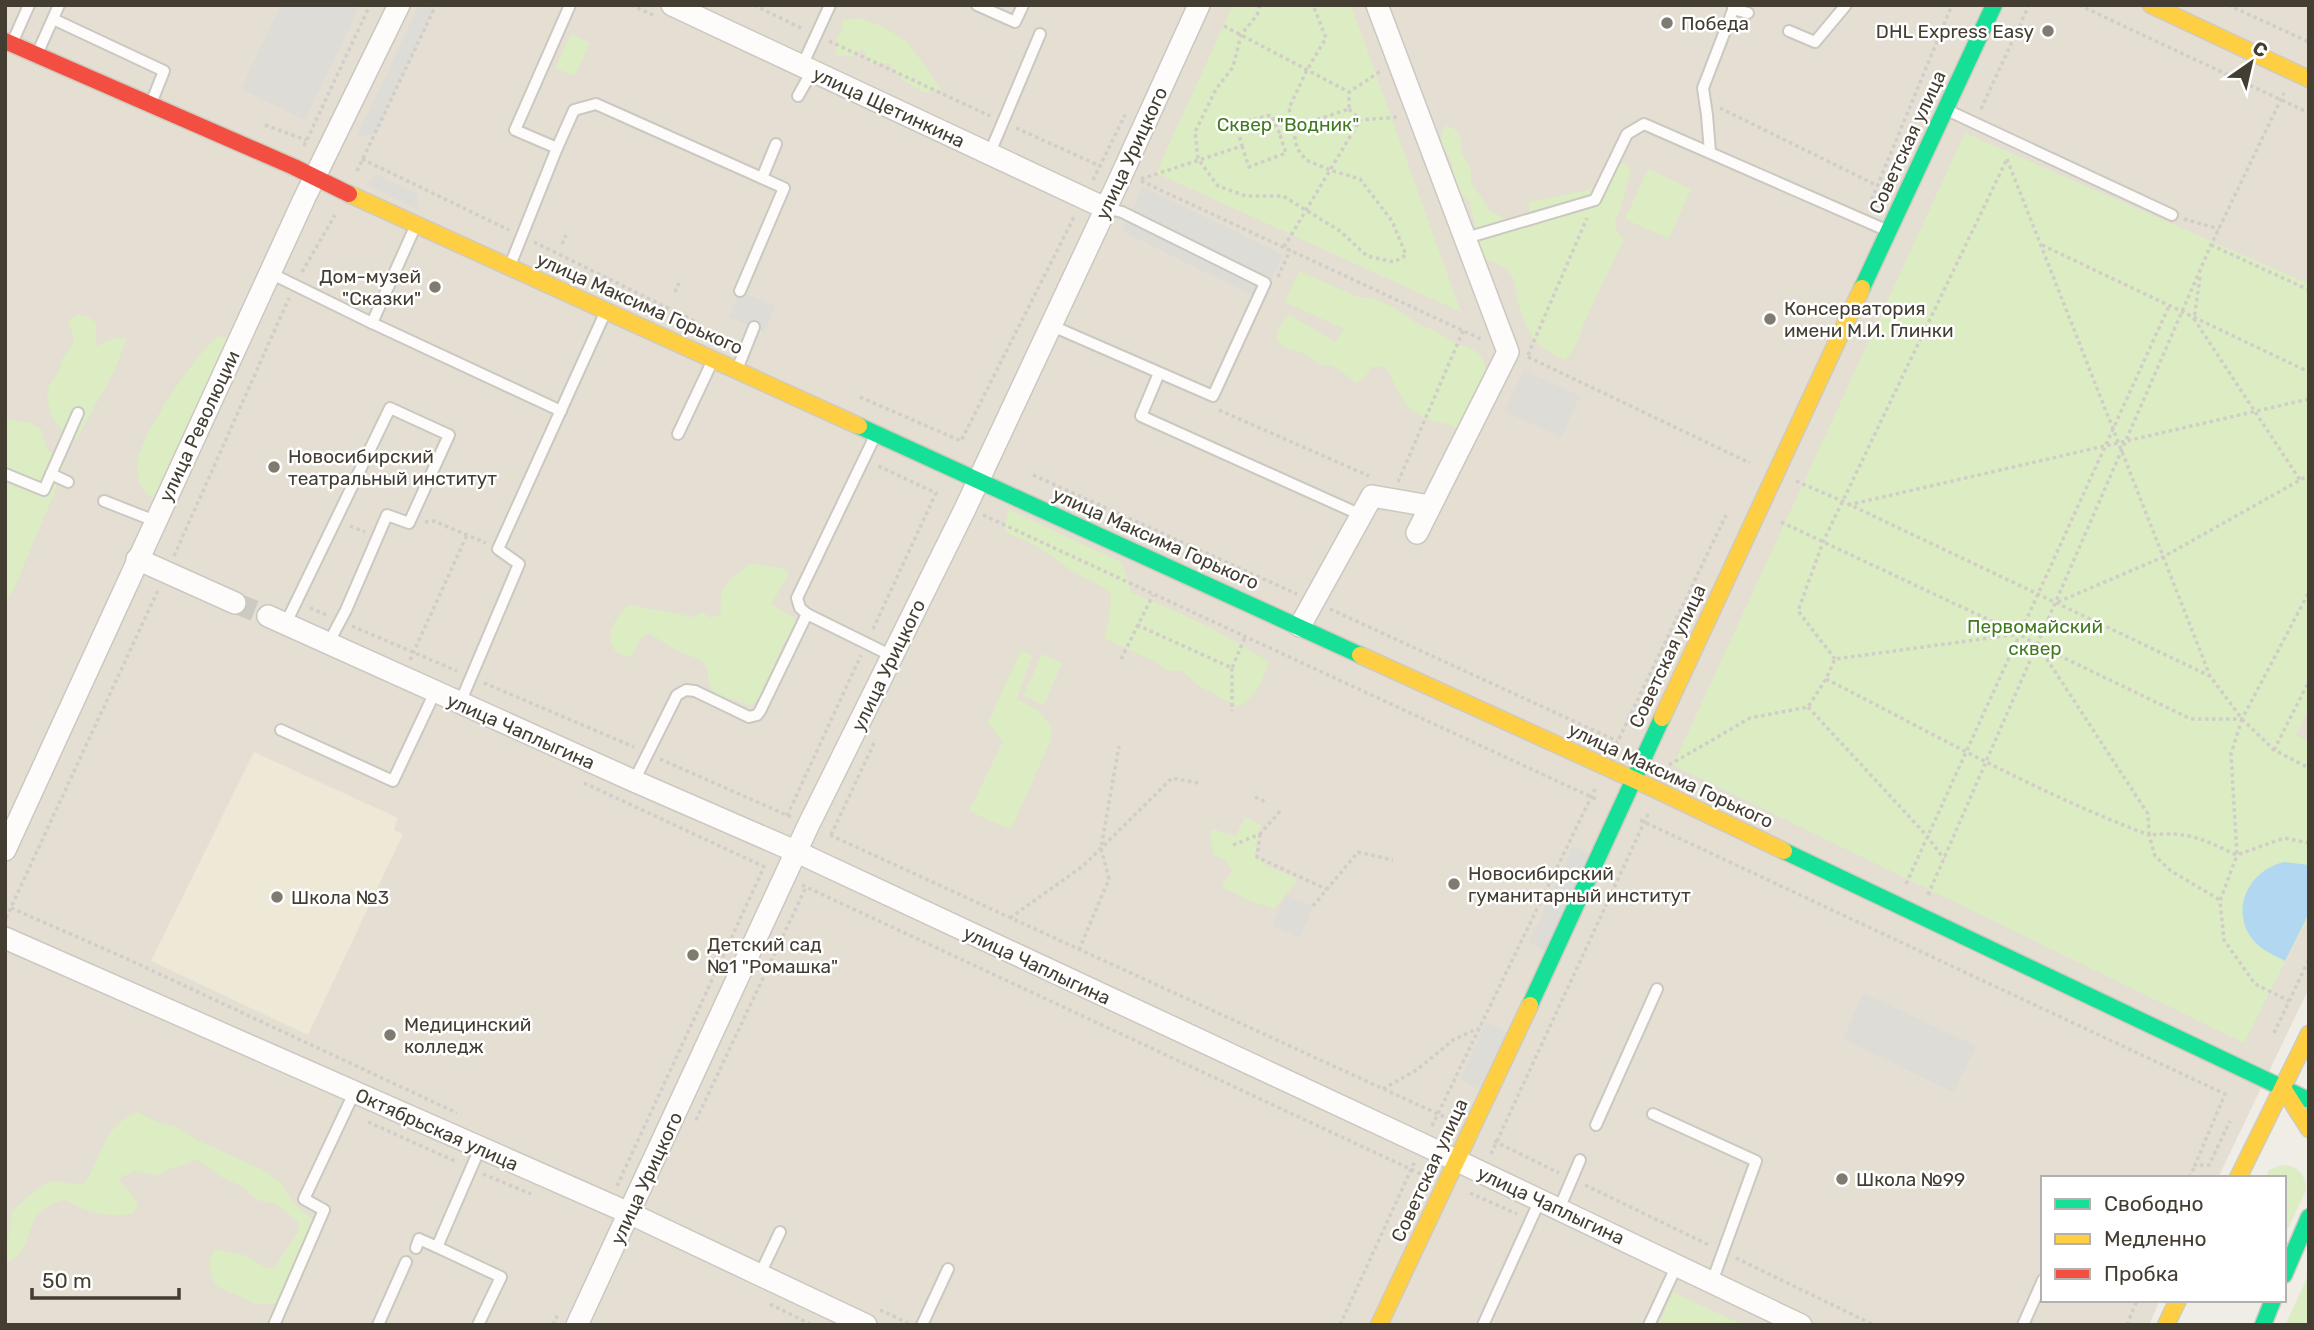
<svg xmlns="http://www.w3.org/2000/svg" width="2314" height="1330" font-family="Rubik,sans-serif">
<style>
.residential{fill:#e4dfd2}
.education{fill:#eee8d7}
.green{fill:#dcecc3}
.parking{fill:#dedcd6}
.water{fill:#b2d8f1}
.lines{fill:none;stroke-linecap:round;stroke-linejoin:round}
.street-tunnel{stroke:#cdcac2;stroke-width:21;stroke-dasharray:21 10;stroke-linecap:butt}
.lane-casing{stroke:#cbc8c2;stroke-width:14}
.street-casing{stroke:#cbc8c2;stroke-width:24}
.fast-casing{stroke:#d0cbbd;stroke-width:19}
.slow-casing{stroke:#d0cbbd;stroke-width:19}
.jam-casing{stroke:#d0cbbd;stroke-width:19}
.path{stroke:#d1cdc8;stroke-width:3.5;stroke-dasharray:3.5 3.5;stroke-linecap:butt}
.lane{stroke:#fdfcfb;stroke-width:10}
.street{stroke:#fdfcfb;stroke-width:21}
.fast{stroke:#16e098;stroke-width:16}
.slow{stroke:#ffcf43;stroke-width:16}
.jam{stroke:#f24e42;stroke-width:16}
.poi-dot{fill:#807b71;stroke:#fff;stroke-width:2.5}
.labels{text-anchor:middle;stroke-width:5;stroke-linejoin:round;paint-order:stroke}
.poi-label{font-size:19px;fill:#443d32;stroke:#fff;text-anchor:start}
.street-label{font-size:19px;fill:#443d32;stroke:#fff}
.park-label{font-size:19px;fill:#437a21;stroke:#fff}
</style>
<rect width="100%" height="100%" fill="#efede6"/>
<polygon class="residential" points="5,5 2309,5 2309,988 2218,1178 2043,1178 2043,1300 2160,1300 2149,1325 5,1325"/>
<polygon class="education" points="254,752 398,818 394,830 403,834 308,1035 151,961"/>
<g class="green">
<polygon points="1233,5 1351,5 1461,312 1156,173"/>
<polygon points="859,18 882,26 908,42 941,89 925,93 902,80 889,63 870,64 862,48 853,57 836,55 837,37 842,30 842,21"/>
<polygon points="571,34 590,43 575,76 555,68"/>
<path d="M1446,125L1456,130L1461,139V151L1471,170V182L1490,211L1510,221L1528,220L1530,202L1593,189L1623,162L1631,170L1620,211L1615,221L1616,231L1624,239L1584,323L1577,343L1566,360C1534,347 1524,330 1517,297C1516,288 1515,277 1508,271C1502,264 1491,262 1483,258L1469,201L1457,192L1453,182L1452,163L1442,144L1441,134Z"/>
<polygon points="1965,133 2309,284 2309,708 2296,735 2309,741 2309,915 2244,1043 1673,765"/>
<polygon points="1648,169 1691,189 1669,239 1625,219"/>
<path d="M1299,271L1358,297L1375,299L1395,308L1421,326L1432,329L1458,345L1469,347L1478,353L1484,361L1486,372L1465,433L1447,424L1426,419L1409,408L1397,391L1390,373L1382,366L1371,367L1366,376L1357,383L1332,365H1322L1305,354L1286,348L1277,341C1277,329 1280,323 1290,315L1335,342L1344,329L1285,302Z"/>
<path d="M78,315L88,317L96,323V346L115,338L126,339C116,376 93,406 77,439L67,442L63,432L51,416L47,396L49,386L60,369L62,359L74,342L69,321Z"/>
<path d="M219,336L229,338L164,495L153,498C141,490 137,480 137,465C137,439 197,351 219,336Z"/>
<polygon points="5,419 30,423 41,429 47,449 65,463 54,494 13,591 5,602"/>
<path d="M1008,509L1121,562C1126,572 1127,582 1132,593C1179,612 1227,633 1268,662C1264,681 1256,693 1242,705H1233L1198,685L1182,671L1166,670L1153,661L1104,638L1110,614L1111,594C1099,582 1085,579 1072,571C1059,563 1048,553 1035,545C1024,539 1014,539 1005,530Z"/>
<path d="M752,563L785,569L789,575L771,604L798,620C792,630 786,639 781,649C771,669 771,694 750,705L720,695L712,690L708,680V670L702,661L674,649L649,633L640,639L631,657C598,654 610,618 630,605L693,617L702,612L711,618L721,614C721,607 720,597 722,591C727,582 744,567 752,563Z"/>
<polygon points="1021,650 1032,656 1017,699 1039,711 1052,728 1050,742 1011,830 969,811 1003,741 988,723"/>
<polygon points="1042,654 1062,663 1044,705 1023,696"/>
<path d="M1245,817L1261,825L1255,855L1267,866L1295,878L1297,881L1274,909L1256,903L1223,888V883L1233,871C1227,864 1224,855 1214,856L1210,835L1212,829L1236,836Z"/>
<path d="M138,1112L157,1122L179,1128L199,1141L261,1169L280,1182L292,1201L316,1223L321,1232L299,1281L278,1304H256L218,1287L212,1279L210,1268V1258L215,1249L247,1256L264,1267L274,1268L298,1232L299,1223L277,1204L257,1200L242,1186L223,1178L196,1159C184,1168 169,1166 157,1176L137,1171L118,1178L138,1203L134,1213C112,1219 85,1212 66,1200C15,1210 43,1247 5,1263C5,1245 11,1231 12,1212C21,1204 40,1183 51,1182C63,1180 71,1186 84,1184C103,1156 103,1125 138,1112Z"/>
<path d="M2282,1165C2297,1165 2306,1174 2306,1190L2284,1237V1207L2288,1198L2284,1196V1178H2266L2269,1170Z"/>
<polygon points="2309,1274 2309,1325 2285,1325"/>
<polygon points="1673,1292 1743,1325 1659,1323"/>
</g>
<g class="parking">
<polygon points="281,5 360,5 305,120 241,89"/>
<polygon points="419,5 436,5 375,133 357,137"/>
<polygon points="374,174 417,193 418,210 366,184"/>
<polygon points="1143,187 1283,255 1262,300 1122,231"/>
<polygon points="740,291 775,306 764,332 729,317"/>
<polygon points="1524,370 1580,396 1561,437 1504,411"/>
<polygon points="1573,846 1597,857 1554,954 1529,943"/>
<polygon points="1286,895 1313,906 1300,938 1272,926"/>
<polygon points="1863,993 1976,1046 1953,1092 1843,1039"/>
<polygon points="1486,1022 1515,1036 1489,1093 1460,1080"/>
</g>
<path class="water" d="M2285,862L2309,865V913L2285,961C2274,955 2261,950 2253,940C2229,910 2249,869 2285,862Z"/>
<g class="lines">
<polyline class="street-tunnel" points="235,603 268,616"/>
<defs>
<g id="lane">
<polyline points="977,5 1015,22 1023,5"/>
<polyline points="1733,9 1748,13"/>
<polyline points="53,19 164,71 152,101"/>
<polyline points="1789,31 1815,42 1846,5"/>
<polyline points="13,41 29,5"/>
<polyline points="38,52 59,5"/>
<polyline points="802,66 830,5"/>
<polyline points="798,96 812,71"/>
<polyline points="1949,111 2172,215"/>
<polyline points="557,148 574,110 596,104 762,178 776,144"/>
<polyline points="1710,152 1707,115 1703,88 1735,5"/>
<polyline points="989,155 1040,34"/>
<polyline points="1466,238 1595,200 1627,134 1644,124 1886,230"/>
<polyline points="511,263 557,148 515,130 570,5"/>
<polyline points="270,273 372,323 415,227"/>
<polyline points="740,291 784,188 762,178"/>
<polyline points="372,323 561,411"/>
<polyline points="1050,325 1213,396 1265,283 1122,212 1105,208"/>
<polyline points="738,367 754,327"/>
<polyline points="1159,373 1141,416 1361,515"/>
<polyline points="678,434 712,362"/>
<polyline points="5,474 44,490 78,413"/>
<polyline points="51,474 68,482"/>
<polyline points="104,501 155,521"/>
<polyline points="807,614 892,656"/>
<polyline points="285,625 390,408 449,435 409,523 387,515 346,610 328,644"/>
<polyline points="460,703 519,564 498,549 605,313"/>
<polyline points="281,730 393,781 435,692"/>
<polyline points="634,781 677,695 686,690 695,691 749,717 757,715 760,711 807,614 800,608 797,598 875,436"/>
<polyline points="1653,1114 1756,1161 1712,1282"/>
<polyline points="1596,1125 1657,989"/>
<polyline points="1559,1209 1580,1160"/>
<polyline points="416,1248 419,1239 437,1247"/>
<polyline points="760,1274 780,1232"/>
<polyline points="274,1325 324,1210 304,1199 354,1093"/>
<polyline points="378,1325 406,1262"/>
<polyline points="478,1325 501,1277 437,1247 480,1148"/>
<polyline points="922,1325 948,1269"/>
<polyline points="1483,1325 1540,1200"/>
<polyline points="1649,1325 1677,1265"/>
<polyline points="2023,1325 2043,1280"/>
</g>
<g id="street">
<polyline points="672,5 1105,208"/>
<polyline points="1377,5 1508,352 1417,533"/>
<polyline points="137,559 235,603"/>
<polyline points="268,616 634,781 797,852 1422,1144 1801,1325"/>
<polyline points="1300,626 1372,496 1430,506"/>
<polyline points="5,850 304,199 399,5"/>
<polyline points="5,938 629,1213 866,1325"/>
<polyline points="577,1325 808,826 966,507 1122,174 1199,5"/>
</g>
<g id="fast">
<polyline points="1862,288 1994,5"/>
<polyline points="859,426 1360,655"/>
<polyline points="1784,851 2306,1099"/>
<polyline points="1530,1005 1662,718"/>
<polyline points="2284,1275 2309,1217"/>
<polyline points="2263,1325 2273,1300"/>
</g>
<g id="slow">
<polyline points="2151,5 2309,79"/>
<polyline points="349,194 859,426"/>
<polyline points="1360,655 1659,791 1784,851"/>
<polyline points="1662,718 1862,288"/>
<polyline points="2283,1088 2309,1129"/>
<polyline points="2238,1178 2309,1034"/>
<polyline points="1379,1325 1530,1005"/>
<polyline points="2166,1325 2178,1300"/>
</g>
<polyline id="jam" points="5,41 294,167 349,194"/>
</defs>
<use href="#lane" class="lane-casing"/>
<use href="#street" class="street-casing"/>
<use href="#fast" class="fast-casing"/>
<use href="#slow" class="slow-casing"/>
<use href="#jam" class="jam-casing"/>
<g class="path">
<polyline points="631,5 655,16"/>
<polyline points="754,5 803,29"/>
<polyline points="1260,5 1257,15 1241,35 1233,67 1216,89 1195,132 1198,159 1218,186 1246,196 1283,196 1340,231 1367,256 1394,262 1406,255 1392,221 1360,179 1330,170 1306,160 1297,148 1289,108 1307,70 1326,38 1313,5"/>
<polyline points="2079,5 2309,113"/>
<polyline points="2228,5 2309,42"/>
<polyline points="1224,26 1349,92"/>
<polyline points="829,41 990,116"/>
<polyline points="1720,108 1878,186"/>
<polyline points="1349,109 1360,120 1398,117"/>
<polyline points="1981,109 2029,5"/>
<polyline points="265,125 306,140"/>
<polyline points="1016,128 1100,166"/>
<polyline points="304,146 370,5"/>
<polyline points="1242,146 1249,167 1286,153 1279,132"/>
<polyline points="362,159 509,230"/>
<polyline points="2007,159 2210,676 2242,719 2274,750 2309,768"/>
<polyline points="357,171 436,5"/>
<polyline points="1141,179 1242,146 1236,124 1271,115 1279,132 1349,109 1349,92 1381,71"/>
<polyline points="1093,180 1125,115"/>
<polyline points="1141,181 1483,340"/>
<polyline points="1869,206 1952,5"/>
<polyline points="2184,219 2219,229"/>
<polyline points="534,242 694,321"/>
<polyline points="562,244 566,235"/>
<polyline points="2042,245 2309,372"/>
<polyline points="2211,245 2309,290"/>
<polyline points="1284,247 1360,120"/>
<polyline points="302,272 335,215"/>
<polyline points="1278,277 1290,250"/>
<polyline points="2200,277 2194,319 2300,480"/>
<polyline points="675,292 679,283"/>
<polyline points="1528,355 1587,218"/>
<polyline points="1528,357 1750,463"/>
<polyline points="860,397 961,441 1075,215"/>
<polyline points="1219,410 1369,476"/>
<polyline points="1033,475 1297,594"/>
<polyline points="1796,481 1842,501 2210,676"/>
<polyline points="1398,482 1463,331"/>
<polyline points="1848,505 2309,399"/>
<polyline points="983,515 1598,800"/>
<polyline points="425,522 434,521 486,543"/>
<polyline points="1781,522 2019,634 2037,645 2191,719 2242,719 2309,592"/>
<polyline points="350,526 365,532"/>
<polyline points="174,556 289,298"/>
<polyline points="2058,602 2163,557 2309,475"/>
<polyline points="310,608 329,616"/>
<polyline points="1330,609 1617,741"/>
<polyline points="1137,625 1232,668 1245,637"/>
<polyline points="352,626 457,671"/>
<polyline points="873,629 936,493 876,465"/>
<path d="M2039,647L2148,814L2149,835C2190,831 2201,839 2237,855L2220,901L2224,940L2255,984L2289,1001"/>
<polyline points="1121,659 1153,595"/>
<polyline points="1835,659 1798,611 1823,542 2006,161"/>
<polyline points="410,660 467,535"/>
<polyline points="1232,668 1232,711"/>
<path d="M1826,679C1932,733 2037,793 2149,835L2155,856L2171,871L2220,900"/>
<polyline points="484,683 634,747"/>
<polyline points="1808,707 1927,836 1944,859"/>
<polyline points="2242,719 2231,754 2237,855 2284,838 2309,843"/>
<polyline points="1616,745 1726,515"/>
<polyline points="2274,750 2309,681"/>
<polyline points="660,759 791,817"/>
<polyline points="1669,765 1750,718 1808,707 1826,679 1835,659 2019,634"/>
<polyline points="584,783 767,868"/>
<polyline points="1255,797 1266,802"/>
<polyline points="787,816 861,655"/>
<polyline points="1640,820 2225,1094 2195,1165 2209,1165 2230,1121"/>
<polyline points="1260,834 1257,857 1326,889"/>
<polyline points="830,835 1449,1119"/>
<polyline points="831,835 875,741"/>
<polyline points="1233,845 1260,834 1282,809"/>
<polyline points="1906,884 2169,306"/>
<polyline points="802,885 1423,1175"/>
<polyline points="1928,895 2211,245 2284,93"/>
<polyline points="1313,906 1358,852 1393,860"/>
<polyline points="11,908 123,957 457,1113"/>
<polyline points="6,918 159,588"/>
<polyline points="1010,918 1083,866 1172,778 1198,783"/>
<polyline points="1079,950 1109,879 1101,848 1119,746"/>
<polyline points="2274,1033 2309,959"/>
<polyline points="1383,1089 1418,1069 1453,1040 1479,1028"/>
<polyline points="696,1120 806,887"/>
<polyline points="368,1122 457,1162"/>
<polyline points="1432,1126 1595,789"/>
<polyline points="1494,1141 1559,1173"/>
<polyline points="1491,1154 1649,812"/>
<polyline points="483,1174 531,1194"/>
<polyline points="2190,1178 2195,1165"/>
<polyline points="1585,1185 1711,1246"/>
<polyline points="617,1186 764,867"/>
<polyline points="1470,1193 1517,1214"/>
<polyline points="1736,1258 1874,1325"/>
<polyline points="770,1304 812,1325"/>
<polyline points="880,1310 908,1323"/>
<polyline points="553,1325 558,1314"/>
<polyline points="1340,1325 1415,1161"/>
<polyline points="2127,1325 2137,1300"/>
</g>
<use href="#lane" class="lane"/>
<use href="#street" class="street"/>
<use href="#fast" class="fast"/>
<use href="#slow" class="slow"/>
<use href="#jam" class="jam"/>
</g>
<g class="poi-dot">
<circle cx="1667" cy="23" r="7"/>
<circle cx="2048" cy="31" r="7"/>
<circle cx="435" cy="287" r="7"/>
<circle cx="1770" cy="319" r="7"/>
<circle cx="274" cy="467" r="7"/>
<circle cx="1454" cy="884" r="7"/>
<circle cx="277" cy="897" r="7"/>
<circle cx="693" cy="955" r="7"/>
<circle cx="390" cy="1035" r="7"/>
<circle cx="1842" cy="1179" r="7"/>
</g>
<g class="labels">
<g class="poi-label">
<text x="1681" y="30">Победа</text>
<text x="2034" y="38" text-anchor="end">DHL Express Easy</text>
<text x="421" y="283" text-anchor="end">Дом-музей<tspan x="421" dy="22">"Сказки"</tspan></text>
<text x="1784" y="315">Консерватория<tspan x="1784" dy="22">имени М.И. Глинки</tspan></text>
<text x="288" y="463">Новосибирский<tspan x="288" dy="22">театральный институт</tspan></text>
<text x="1468" y="880">Новосибирский<tspan x="1468" dy="22">гуманитарный институт</tspan></text>
<text x="291" y="904">Школа №3</text>
<text x="707" y="951">Детский сад<tspan x="707" dy="22">№1 "Ромашка"</tspan></text>
<text x="404" y="1031">Медицинский<tspan x="404" dy="22">колледж</tspan></text>
<text x="1856" y="1186">Школа №99</text>
</g>
<g class="street-label">
<text transform="translate(889 107) rotate(25)" y="7">улица Щетинкина</text>
<text transform="translate(1907 142) rotate(-65)" y="7">Советская улица</text>
<text transform="translate(1131 153) rotate(-65)" y="7">улица Урицкого</text>
<text transform="translate(640 303) rotate(24)" y="7">улица Максима Горького</text>
<text transform="translate(199 426) rotate(-65)" y="7">улица Революции</text>
<text transform="translate(1156 538) rotate(24)" y="7">улица Максима Горького</text>
<text transform="translate(1667 656) rotate(-65)" y="7">Советская улица</text>
<text transform="translate(888 665) rotate(-64)" y="7">улица Урицкого</text>
<text transform="translate(521 731) rotate(24)" y="7">улица Чаплыгина</text>
<text transform="translate(1671 775) rotate(25)" y="7">улица Максима Горького</text>
<text transform="translate(1037 965) rotate(25)" y="7">улица Чаплыгина</text>
<text transform="translate(437 1129) rotate(24)" y="7">Октябрьская улица</text>
<text transform="translate(1429 1170) rotate(-65)" y="7">Советская улица</text>
<text transform="translate(646 1178) rotate(-65)" y="7">улица Урицкого</text>
<text transform="translate(1551 1205) rotate(25)" y="7">улица Чаплыгина</text>
</g>
<g class="park-label">
<text x="1288" y="131">Сквер "Водник"</text>
<text x="2035" y="633">Первомайский<tspan x="2035" dy="22">сквер</tspan></text>
</g>
</g>
<rect width="2314" height="1330" fill="none" stroke="#443d32" stroke-width="14"/>
<rect x="2041" y="1176" width="245" height="126" fill="#ffffff" stroke="#b4b1ad" stroke-width="2"/>
<rect x="2055" y="1199" width="35" height="10" fill="#16e098" stroke="#b4b1ad" stroke-width="2"/>
<text x="2104" y="1211" font-size="21" fill="#443d32">Свободно</text>
<rect x="2055" y="1234" width="35" height="10" fill="#ffcf43" stroke="#b4b1ad" stroke-width="2"/>
<text x="2104" y="1246" font-size="21" fill="#443d32">Медленно</text>
<rect x="2055" y="1269" width="35" height="10" fill="#f24e42" stroke="#b4b1ad" stroke-width="2"/>
<text x="2104" y="1281" font-size="21" fill="#443d32">Пробка</text>
<g transform="translate(2251 63) rotate(34)" stroke="#ffffff" stroke-width="5" paint-order="stroke">
<path d="M0-5L12 26L0 18L-12 26Z" fill="#443d32"/>
<text y="-10" font-size="19" font-weight="bold" text-anchor="middle" fill="#443d32">С</text>
</g>
<path d="M32 1288v10h147v-10" fill="none" stroke="#443d32" stroke-width="3.5"/>
<text x="42" y="1288" font-size="21" fill="#443d32" stroke="#ffffff" stroke-width="5" paint-order="stroke">50 m</text>
</svg>
